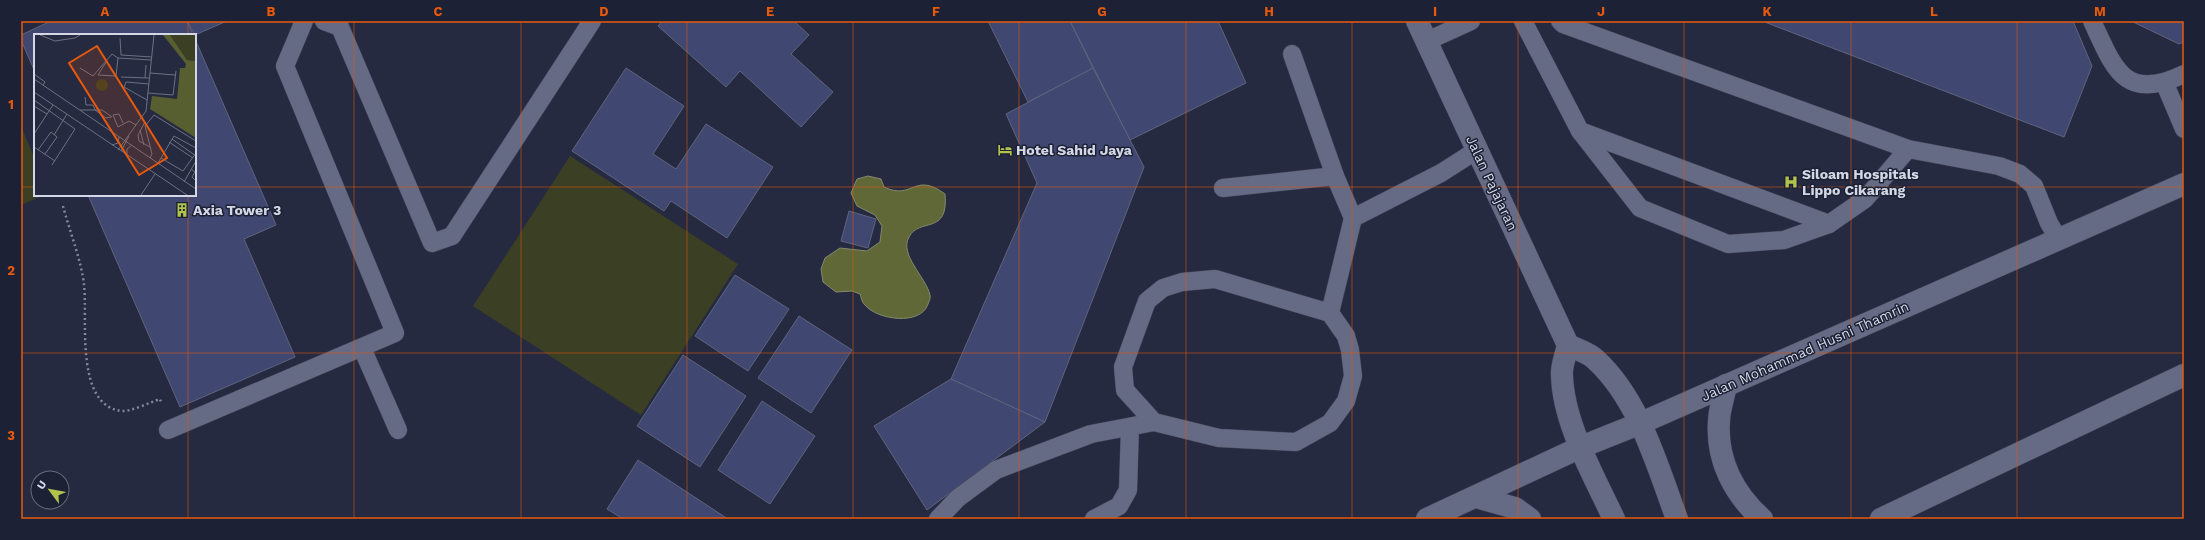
<svg xmlns="http://www.w3.org/2000/svg" width="2205" height="540" font-family="'Work Sans',sans-serif">
<style>
.green{fill:#3b3f23}
.water{fill:#606838;stroke:#838a6c}
.building{fill:#404871;stroke:#5e647d}
.lines{fill:none;stroke-linecap:round;stroke-linejoin:round}
.service-casing{stroke:#424558;stroke-width:19}
.minor-casing{stroke:#424558;stroke-width:23}
.tertiary-casing{stroke:#424558;stroke-width:23}
.path{stroke:#838799;stroke-width:2.5;stroke-dasharray:2 3;stroke-linecap:butt}
.service{stroke:#656b84;stroke-width:18}
.minor{stroke:#656b84;stroke-width:22}
.tertiary{stroke:#656b84;stroke-width:22}
.grid{fill:none;stroke:#e8590c;stroke-width:1;stroke-opacity:0.55}
.labels{text-anchor:middle;stroke-width:3;stroke-linejoin:round;paint-order:stroke}
.poi-label{font-size:14px;font-weight:bold;fill:#d4d8e6;stroke:#1c2135;text-anchor:start}
.street-label{font-size:14px;fill:#d4d8e6;stroke:#1c2135}
.inset-road{fill:none;stroke:#6c7082;stroke-width:1}
.view{fill:#e8590c;fill-opacity:0.15;stroke:#e8590c;stroke-width:2}
.inset-edge{fill:none;stroke:#d4d8e6;stroke-width:2}
.neatline{fill:none;stroke:#e8590c;stroke-width:1.5}
.grid-label{font-size:13px;text-anchor:middle;font-weight:bold;fill:#e8590c}
</style>
<rect width="100%" height="100%" fill="#262a40"/>
<g class="green">
<polygon points="21,126 35,159 35,195 44,195 21,205"/>
<polygon points="570,156 738,264 641,415 473,306"/>
</g>
<path class="water" d="M868,176L881,179L884,187C913,201 914,171 945,194C949,236 919,217 909,237C899,255 926,277 930,295C931,298 929,301 928,304C921,326 877,320 865,305C862,303 861,297 860,294L852,291L836,292L823,282L821,269L825,258L840,248L867,251L880,242L882,226L875,215L857,206L851,193L857,179Z"/>
<g class="building">
<polygon points="51,21 187,21 193,35 35,35 35,72 21,40 21,35"/>
<polygon points="187,21 227,21 195,35"/>
<polygon points="662,21 794,21 809,35 791,54 833,92 801,127 740,71 726,87 658,26"/>
<polygon points="988,21 1070,21 1093,68 1028,102"/>
<polygon points="1070,21 1218,21 1246,83 1130,140"/>
<polygon points="1762,21 2073,21 2092,66 2064,137"/>
<polygon points="2131,21 2184,21 2184,42 2179,44"/>
<polygon points="195,39 276,225 244,239 295,357 180,407 88,195 195,195"/>
<polygon points="626,68 684,106 653,154 676,169 706,124 773,167 727,238 671,201 664,211 572,151"/>
<polygon points="1093,68 1144,167 1045,422 951,379 1037,183 1006,114"/>
<polygon points="849,211 876,219 868,248 841,241"/>
<polygon points="735,275 789,309 748,371 695,336"/>
<polygon points="799,316 852,350 811,413 758,378"/>
<polygon points="683,355 746,396 700,467 637,426"/>
<polygon points="951,379 1045,422 927,510 874,426"/>
<polygon points="762,401 815,436 770,504 718,470"/>
<polygon points="638,460 728,519 623,519 607,509"/>
</g>
<g class="lines">
<defs>
<g id="service">
<polyline points="324,21 340,27 432,243 452,236 592,21"/>
<polyline points="1523,21 1580,131 1640,208 1728,244 1784,240 1829,224 1865,199 1908,149"/>
<polyline points="1560,21 1563,24 1908,149 1999,166 2020,174 2034,186 2049,223 2059,240"/>
<path d="M2092,21C2114,68 2124,103 2184,74"/>
<polyline points="1427,41 1471,21"/>
<polyline points="1292,54 1335,176 1353,218"/>
<polyline points="2165,84 2184,129"/>
<polyline points="1580,131 1829,224"/>
<polyline points="1223,188 1335,176"/>
<polyline points="1330,313 1215,279 1182,282 1163,288 1147,301 1123,367 1125,390 1154,422 1219,438 1296,442 1330,423 1346,401 1353,376 1350,350 1346,336 1330,313 1353,218 1441,173 1477,150"/>
<polyline points="362,348 398,430"/>
<polyline points="168,430 395,333 285,66 304,21"/>
<polyline points="938,519 958,498 996,470 1091,434 1154,422"/>
<polyline points="1094,519 1119,506 1128,490 1130,427"/>
</g>
<g id="minor">
<path d="M1417,21L1568,345C1566,355 1561,366 1562,375C1563,423 1594,476 1614,519"/>
<path d="M1568,345C1576,349 1589,353 1595,359C1639,399 1657,465 1677,519"/>
</g>
<g id="tertiary">
<path d="M1726,385C1724,397 1719,410 1719,421C1716,460 1734,494 1762,519"/>
<polyline points="1476,497 1515,508 1530,519"/>
<polyline points="1427,519 1581,447 1641,423 2184,184"/>
<polyline points="1881,519 2184,375"/>
</g>
</defs>
<use href="#service" class="service-casing"/>
<use href="#minor" class="minor-casing"/>
<use href="#tertiary" class="tertiary-casing"/>
<path class="path" d="M63,206C69,229 82,263 84,285C88,318 74,406 122,411C130,412 151,402 160,399L161,402"/>
<use href="#service" class="service"/>
<use href="#minor" class="minor"/>
<use href="#tertiary" class="tertiary"/>
</g>
<path class="grid" d="M188,21V35M354,21V519M521,21V519M687,21V519M853,21V519M1019,21V519M1186,21V519M1352,21V519M1518,21V519M1684,21V519M1851,21V519M2017,21V519M21,187H35M195,187H2184M188,195V519M21,353H2184"/>
<defs>
<symbol id="hotel-bare" viewBox="-9 -9 18 18"><path d="M-6-4.5h1.5V1H6V5H4.5V3h-9V5H-6ZM-4 0a1.8 1.8 0 1 1 3.6 0ZM.5 0V-2.5h3Q6-2.5 6 0Z" fill="#b2c34c" stroke="#1c2135" stroke-width="2.5" paint-order="stroke"/></symbol>
<symbol id="hospital-bare" viewBox="-9 -9 18 18"><path d="M-5-5h3v3.5h4V-5h3V5h-3V1.5h-4V5h-3Z" fill="#b2c34c" stroke="#1c2135" stroke-width="2.5" paint-order="stroke"/></symbol>
<symbol id="building-bare" viewBox="-9 -9 18 18"><path d="M-4-6H4V6H1V3H-1V6H-4ZM-2.5-4.3h1.7v1.8h-1.7ZM.8-4.3h1.7v1.8H.8ZM-2.5-1h1.7V.8h-1.7ZM.8-1h1.7V.8H.8Z" fill="#b2c34c" stroke="#1c2135" stroke-width="2.5" paint-order="stroke"/></symbol>
</defs>
<g fill-rule="evenodd">
<use href="#hotel-bare" x="995" y="140" width="20" height="20"/>
<use href="#hospital-bare" x="1781" y="172" width="20" height="20"/>
<use href="#building-bare" x="172" y="200" width="20" height="20"/>
</g>
<g class="labels">
<g class="poi-label">
<text x="1016" y="155">Hotel Sahid Jaya</text>
<text x="1802" y="179">Siloam Hospitals<tspan x="1802" dy="16">Lippo Cikarang</tspan></text>
<text x="193" y="215">Axia Tower 3</text>
</g>
<g class="street-label">
<text transform="translate(1492 183) rotate(65)" y="5">Jalan Pajajaran</text>
<text transform="translate(1805 351) rotate(-24)" y="5">Jalan Mohammad Husni Thamrin</text>
</g>
</g>
<g transform="translate(34 34)">
<rect width="162" height="162" fill="#262a40"/>
<path d="M136,1H162V27L153,26ZM62 51a6 6 0 1 1 12 0a6 6 0 1 1-12 0Z" fill="#3b3f23"/>
<path d="M129,1H136L153,26L162,27V104L116,75L118,62L143,65L146,34H151L152,30Z" fill="#575e2f"/>
<path class="inset-road" d="M6,1L21,7L41,4L46,1M86,4L87,21L118,23M84,24L117,26M46,34L59,42L78,20L84,24L82,42L64,41L72,28M116,39L141,41M0,40L11,48L9,51M87,43L115,44M111,44L112,31M0,45L162,155M0,58L153,161M114,59L139,61L142,37M51,63L52,71H59L61,76L72,84L77,83M0,66L41,95L18,131M113,66L90,53L92,48L115,50M0,72L13,80M46,76H68L78,83M111,88L104,101L105,107L116,113M89,89L85,80L79,81L84,93L95,87L102,91M106,96L110,111M0,100L19,71M20,101L33,80M138,105L162,122M135,108L159,124M78,111L84,109L85,103M0,113L21,127M4,116L17,98L23,103L11,120M84,116L112,77L120,1M87,117L95,102M93,121V115L98,111M116,124L118,120L111,92L120,81L162,107M127,124L149,137L162,119M124,129L140,102L162,114M157,135L161,138L158,143L162,147M150,148L162,127M107,161L121,140"/>
<path class="view" d="M63,12L133,124L105,141L35,29Z"/>
<rect width="162" height="162" class="inset-edge"/>
</g>
<rect width="2205" height="540" fill="none" stroke="#1c2135" stroke-width="44"/>
<g transform="translate(50 490) rotate(302)"><circle r="19" fill="#1c2135" stroke="#666a7c"/>
<path d="M0-3L7 15L0 10L-7 15Z" fill="#b2c34c"/>
<text y="-6" font-size="11" font-weight="bold" text-anchor="middle" fill="#d4d8e6">U</text>
</g>
<rect x="22" y="22" width="2161" height="496" class="neatline"/>
<g class="grid-label">
<text x="105" y="16">A</text>
<text x="271" y="16">B</text>
<text x="438" y="16">C</text>
<text x="604" y="16">D</text>
<text x="770" y="16">E</text>
<text x="936" y="16">F</text>
<text x="1102" y="16">G</text>
<text x="1269" y="16">H</text>
<text x="1435" y="16">I</text>
<text x="1601" y="16">J</text>
<text x="1767" y="16">K</text>
<text x="1934" y="16">L</text>
<text x="2100" y="16">M</text>
<text x="11" y="109">1</text>
<text x="11" y="275">2</text>
<text x="11" y="440">3</text>
</g>
</svg>
